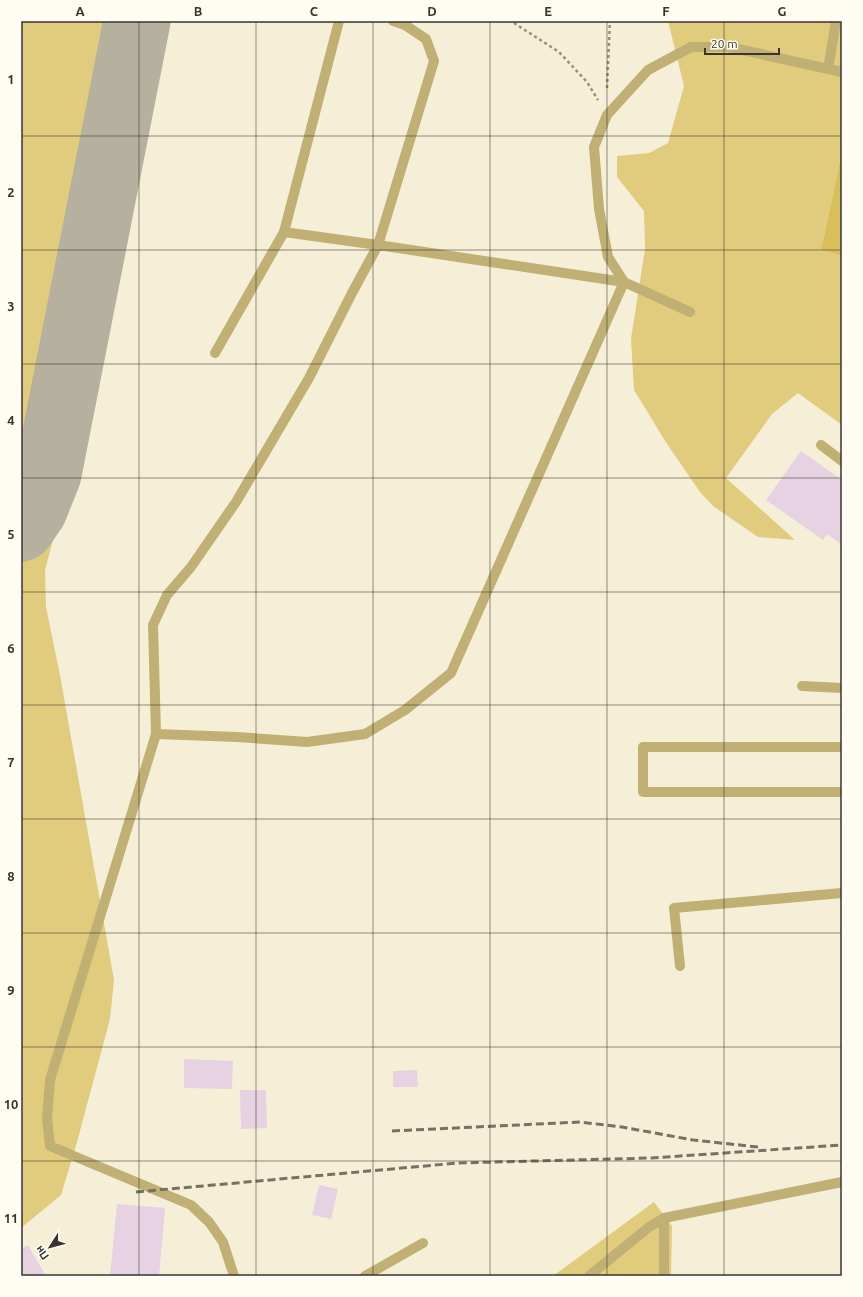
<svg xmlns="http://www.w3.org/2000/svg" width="863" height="1297" font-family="Ubuntu,sans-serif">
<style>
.green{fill:#e1cb7c}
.water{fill:#d9bf5c}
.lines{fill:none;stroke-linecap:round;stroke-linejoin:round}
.taxiway{stroke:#b6b09e;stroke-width:67}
.building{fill:#e6d2e2}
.path{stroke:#959080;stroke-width:2.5;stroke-dasharray:3 3;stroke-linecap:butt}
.service{stroke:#c0b073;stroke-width:10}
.rail{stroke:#767164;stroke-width:3;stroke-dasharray:8 4;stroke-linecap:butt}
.grid{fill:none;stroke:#38352c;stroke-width:1;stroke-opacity:0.55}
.neatline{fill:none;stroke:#38352c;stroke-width:1.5}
.grid-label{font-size:13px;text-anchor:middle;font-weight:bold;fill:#38352c}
</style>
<rect width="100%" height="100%" fill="#f6efd8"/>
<g class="green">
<polygon points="21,21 165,21 124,204 60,514 45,570 46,607 60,675 114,980 110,1019 77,1142 61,1195 21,1228"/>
<polygon points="668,21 842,21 842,151 821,250 842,256 842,425 798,393 772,414 726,478 795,540 758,537 713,506 700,492 667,444 634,390 631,339 645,249 644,211 617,177 617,156 649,153 668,143 684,86"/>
<polygon points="654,1202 672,1226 671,1276 553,1276"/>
</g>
<polygon class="water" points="842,151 842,256 821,250"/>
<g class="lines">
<polyline class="taxiway" points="21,528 34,509 48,474 137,21"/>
</g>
<g class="building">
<polygon points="801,451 842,480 842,545 827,534 823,540 766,500"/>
<polygon points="184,1059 233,1061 232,1089 184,1088"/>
<polygon points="417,1070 418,1087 393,1087 393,1071"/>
<polygon points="240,1090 266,1090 267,1128 241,1129"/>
<polygon points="319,1185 338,1189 331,1219 312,1215"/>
<polygon points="117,1204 165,1208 159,1276 110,1276"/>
<polygon points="28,1245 46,1276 21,1276 21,1249"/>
</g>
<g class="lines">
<g class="path">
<polyline points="514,23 559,52 587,82 598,100"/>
<polyline points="607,88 610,21"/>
</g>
<g class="service">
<polyline points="828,69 836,21"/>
<polyline points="284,232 378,245 434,61 426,39 405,25 393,21"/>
<polyline points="215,353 284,232 339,21"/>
<polyline points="821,445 842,461"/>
<polyline points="802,686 842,688"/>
<polyline points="156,734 237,737 307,742 365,734 405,710 451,673 624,282 608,257 599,209 594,147 607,115 648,70 691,47 729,47 842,72"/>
<polyline points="842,747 643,747 643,792 842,792"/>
<polyline points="680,966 674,908 842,893"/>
<polyline points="234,1276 223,1242 209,1222 191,1205 50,1146 47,1118 50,1080 156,734 153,625 167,595 191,567 236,502 309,378 352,293 378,245 624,282 690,312"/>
<polyline points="365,1276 423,1243"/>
<polyline points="589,1276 649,1227 664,1218"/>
<polyline points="664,1276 664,1218 842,1182"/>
</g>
<g class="rail">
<polyline points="392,1131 580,1122 622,1127 693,1140 758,1147"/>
<polyline points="136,1192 458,1163 651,1158 842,1145"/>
</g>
</g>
<path class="grid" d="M139,21V1276M256,21V1276M373,21V1276M490,21V1276M607,21V1276M724,21V1276M21,136H842M21,250H842M21,364H842M21,478H842M21,592H842M21,705H842M21,819H842M21,933H842M21,1047H842M21,1161H842"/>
<rect width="863" height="1297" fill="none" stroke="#fffdf3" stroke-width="44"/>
<g transform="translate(50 1247) rotate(234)" stroke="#fffdf3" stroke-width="3" paint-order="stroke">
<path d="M0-3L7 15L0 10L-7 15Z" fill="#38352c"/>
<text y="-6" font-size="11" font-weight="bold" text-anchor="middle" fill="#38352c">Пн</text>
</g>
<path d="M705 48v6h74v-6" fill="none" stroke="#38352c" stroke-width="2"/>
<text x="711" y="48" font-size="12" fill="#38352c" stroke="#fffdf3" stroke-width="3" paint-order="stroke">20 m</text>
<rect x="22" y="22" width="819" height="1253" class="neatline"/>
<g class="grid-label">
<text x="80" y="16">A</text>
<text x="198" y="16">B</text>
<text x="314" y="16">C</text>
<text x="432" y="16">D</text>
<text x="548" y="16">E</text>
<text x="666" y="16">F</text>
<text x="782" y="16">G</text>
<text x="11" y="84">1</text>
<text x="11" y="197">2</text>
<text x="11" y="311">3</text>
<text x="11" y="425">4</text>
<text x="11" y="539">5</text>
<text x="11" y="653">6</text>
<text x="11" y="767">7</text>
<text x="11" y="881">8</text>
<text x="11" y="995">9</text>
<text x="11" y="1109">10</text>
<text x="11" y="1223">11</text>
</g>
</svg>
